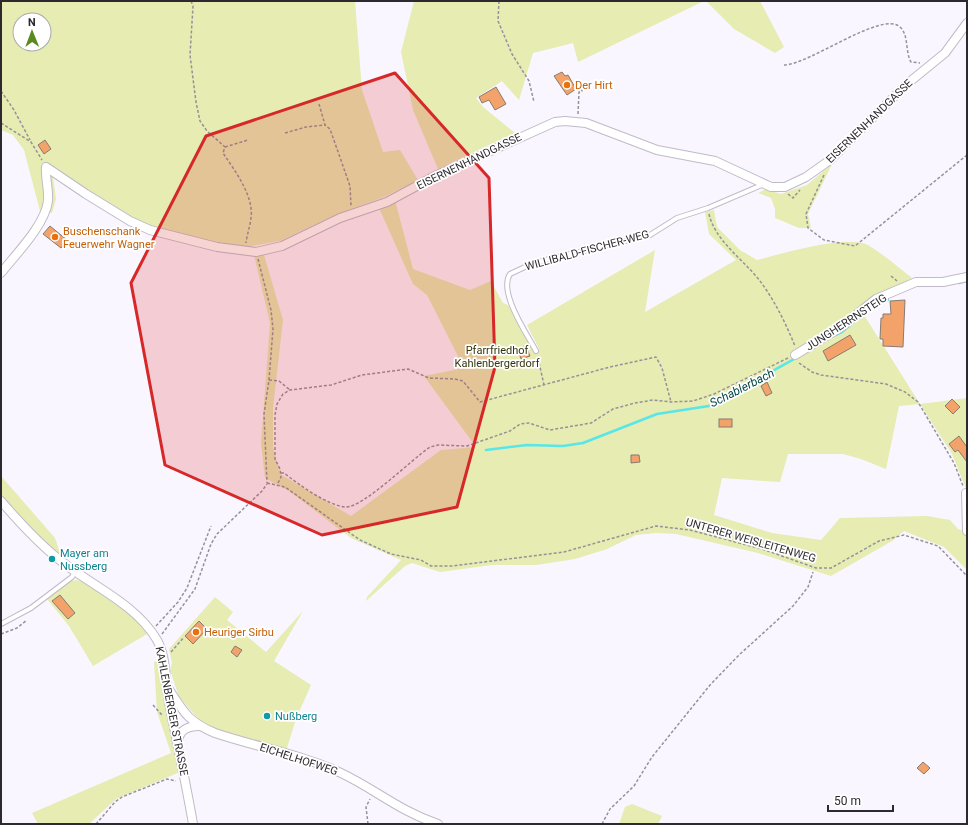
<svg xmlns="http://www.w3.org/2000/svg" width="968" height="825" font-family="Roboto,sans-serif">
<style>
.green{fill:#e6ecb2;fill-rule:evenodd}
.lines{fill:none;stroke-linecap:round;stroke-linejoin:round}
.stream{stroke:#58e6e9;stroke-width:2.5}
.building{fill:#f3a369;stroke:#877b72}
.lane-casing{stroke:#c1bac8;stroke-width:6}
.street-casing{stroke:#c1bac8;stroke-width:10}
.path{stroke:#959299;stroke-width:1.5;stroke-dasharray:3 2;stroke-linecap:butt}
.lane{stroke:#fff;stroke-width:4}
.street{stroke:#fff;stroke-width:8}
.marked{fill:#d62828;fill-opacity:0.2;stroke:#d62828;stroke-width:3;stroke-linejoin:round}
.food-dot{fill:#e8710a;stroke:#fff;stroke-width:1.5}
.culture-dot{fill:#0f9aa8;stroke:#fff;stroke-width:1.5}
.labels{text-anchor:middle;stroke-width:3.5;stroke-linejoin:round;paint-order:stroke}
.food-label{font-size:11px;fill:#c56008;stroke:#fff;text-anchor:start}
.street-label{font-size:11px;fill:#2d2a2f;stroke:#fff}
.park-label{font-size:11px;fill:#33350b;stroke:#fff}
.culture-label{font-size:11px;fill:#0d838f;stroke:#fff;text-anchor:start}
.water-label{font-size:12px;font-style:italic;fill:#044849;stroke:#fff}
</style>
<rect width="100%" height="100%" fill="#faf6ff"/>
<g class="green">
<path d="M1,1H355L362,90L383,152L400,150L418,180L384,197L335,215L280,241L251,246L254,255H264L283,320L273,408V447L280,474L351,516L441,450L476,447L424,376L464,368L427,295L413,284L379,208L395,200L413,269L470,290L491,281L503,303L508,305L535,354L539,349L527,325L655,250L645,312L736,260L709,234L705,212L714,210L717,227L740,250L757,260C781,254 846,234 868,245C883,254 898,267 912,278L876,297L864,315L920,404L967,398V491L952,454L920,404L899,406L886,469L861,459L843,454H788L780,482L722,478L714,515L772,533L821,540L840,518L927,516L950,520L958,529L967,532V570L944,547L904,531L892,541L831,576L758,553L676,534L656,533L636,535L607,549L575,559L536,565H492L440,572L412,563L405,566L366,601L367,597L401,560L351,538L289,491L265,478L261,443L270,323L254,255L169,239L140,229L53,177L56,199L52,213L40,211L24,150L13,135L1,130ZM20,20H44V44H20Z"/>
<polygon points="414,1 704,1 578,62 573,43 533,53 519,100 502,81 476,98 483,107 515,133 438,169 413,110 401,52"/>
<polygon points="706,1 760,1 784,47 775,53 734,29"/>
<polygon points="832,164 808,214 811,228 799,228 775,218 775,209 771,198 758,193 766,189 781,194 807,185"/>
<polygon points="1,476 55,538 61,556 1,502"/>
<path d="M78,580C103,592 131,611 147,634L93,666L69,626L47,599L70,581Z"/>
<polygon points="215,597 233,612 227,620 266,652 303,611 274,661 311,685 296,719 286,751 220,732 202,723 179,697 170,670 172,663 169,649"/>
<polygon points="160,660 165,700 180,772 116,799 89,824 38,824 32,813 171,753 157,712 154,662"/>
<polygon points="632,804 662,816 658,824 619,824 625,807"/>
</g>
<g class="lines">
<g class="stream">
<polyline points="959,283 967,281"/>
<polyline points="870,309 888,300"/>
<polyline points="831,337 842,332 861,316"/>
<polyline points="486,450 527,445 563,446 583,443 657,414 709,406 807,352"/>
</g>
</g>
<g class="building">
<polygon points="562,72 565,76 568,75 576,89 567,95 554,76"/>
<polygon points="496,87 506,104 495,110 489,100 482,103 479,97"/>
<polygon points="45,140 51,149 44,154 38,145"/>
<polygon points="50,226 67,240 61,248 43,234"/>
<polygon points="905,300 903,347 883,346 883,339 880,339 881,318 883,318 883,314 891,314 890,301"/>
<polygon points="850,335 856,345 828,361 823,351"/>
<polygon points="526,346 530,356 521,359 518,349"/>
<polygon points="767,382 772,393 766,396 761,386"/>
<polygon points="952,399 960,407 953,414 945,406"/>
<rect x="719" y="419" width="13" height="8"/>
<polygon points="959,436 967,447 967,462 958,450 955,452 949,444"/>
<polygon points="631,455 639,455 640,462 631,463"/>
<polygon points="60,595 75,613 68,619 52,601"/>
<polygon points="199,621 207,629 193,644 185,636"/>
<polygon points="235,646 242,650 237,657 231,652"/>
<polygon points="923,762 930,768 924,774 917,768"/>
</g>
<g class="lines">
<defs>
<g id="lane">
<path d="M536,351C527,334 498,292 510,274L527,266L545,260L650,235L677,218L708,208L764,184"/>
<polyline points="1,624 31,608 72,577 75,572"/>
</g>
<g id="street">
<path d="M1,273C16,254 45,225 48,201C49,189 45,178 46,167L86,194L130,221L150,230L217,247L256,252L282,246L340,218L387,202L437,175L555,122L565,121L586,123L657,150L715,161L771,187H785L806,177L830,160L907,84L945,53L967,23"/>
<polyline points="795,355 841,327 876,299 916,282 943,282 967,277"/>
<polyline points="966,493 967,531"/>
<path d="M1,501C19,522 39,544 61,561C92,586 136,604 157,640C167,658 165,682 169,702C177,743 186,783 193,824"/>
<path d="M168,688C183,711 188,722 215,733C256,747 301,754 341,773C375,789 399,811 438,824"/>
<path d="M178,741C179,730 189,726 199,726"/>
</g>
</defs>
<use href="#lane" class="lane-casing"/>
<use href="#street" class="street-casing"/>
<g class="path">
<path d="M191,1L193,6L190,55L196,102L200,121L207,131L225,147L223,153C235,171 254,196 251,218C250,227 247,234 246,243"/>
<polyline points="499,1 498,21 512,54 529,81 534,102"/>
<path d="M784,65C809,65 882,10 900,27C909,35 905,52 911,62L920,63"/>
<polyline points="1,91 14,110 30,140"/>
<polyline points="319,104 325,125 330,129 350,186 351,206"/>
<polyline points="578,114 579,92 582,91 580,85"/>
<polyline points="1,123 31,142 42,160"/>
<polyline points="285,133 306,127 325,125"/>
<polyline points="225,147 248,140"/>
<polyline points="824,175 806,214 808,228 824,240 855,246 967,155"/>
<polyline points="788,194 793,198 800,190"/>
<path d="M709,214C715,241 744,260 760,281C775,301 786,324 795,346"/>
<polyline points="258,259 271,310 273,329 269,380 264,414 267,483"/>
<polyline points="891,276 897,281"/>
<polyline points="538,358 544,385"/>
<polyline points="799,363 812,372 821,375 886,384 905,392 918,402 954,463 963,486"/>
<polyline points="269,380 279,381 290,390"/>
<path d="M281,473H284C298,484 328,506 346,507C364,507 412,459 430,447L438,445L467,446L510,431L520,424L529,423L550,430L591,423L613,409L635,403L653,400L671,402L693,401L714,394L788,358"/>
<polyline points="267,483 285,487 360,540 391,554 421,560 431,566 452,566 564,552 656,526 690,530 762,549 816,568 831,568 879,541 904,535 938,546 967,576"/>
<polyline points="278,483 281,477 280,469 275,459 275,415 277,404 283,394 290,390 331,385 362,375 408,369 429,378 455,379 463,381 480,402 610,367 656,357 662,368 671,402"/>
<polyline points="156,626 178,602 187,588 211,526"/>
<polyline points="1,634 17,628 27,620"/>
<polyline points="162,634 195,589 211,544 217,534 262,491 267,484"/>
<polyline points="171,652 184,637"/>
<polyline points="153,705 162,715"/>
<polyline points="96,824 115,802 122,797 167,779 176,781"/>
<polyline points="368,824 366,807 370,799"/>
<polyline points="602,824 610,809 634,786 652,757 710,685 739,655 793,606 808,587 813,572"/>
</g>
<use href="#lane" class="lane"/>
<use href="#street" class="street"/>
</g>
<path class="marked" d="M395,73L489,178L495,367L457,507L322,535L165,465L131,283L206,136Z"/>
<g class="food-dot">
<circle cx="567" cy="85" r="4"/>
<circle cx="55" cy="237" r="4"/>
<circle cx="196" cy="632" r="4"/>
</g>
<g class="culture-dot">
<circle cx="52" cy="559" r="4"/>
<circle cx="267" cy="716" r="4"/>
</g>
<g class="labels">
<g class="food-label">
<text x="575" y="89">Der Hirt</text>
<text x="63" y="235">Buschenschank<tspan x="63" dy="13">Feuerwehr Wagner</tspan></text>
<text x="204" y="636">Heuriger Sirbu</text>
</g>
<g class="street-label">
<text transform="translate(869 121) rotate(-44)" y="4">EISERNENHANDGASSE</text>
<text transform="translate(469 161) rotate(-26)" y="4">EISERNENHANDGASSE</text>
<text transform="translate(587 250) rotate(-15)" y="4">WILLIBALD-FISCHER-WEG</text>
<text transform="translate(846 322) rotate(-33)" y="4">JUNGHERRNSTEIG</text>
<text transform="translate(751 540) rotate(16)" y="4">UNTERER WEISLEITENWEG</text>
<text transform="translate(172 711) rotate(79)" y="4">KAHLENBERGER STRASSE</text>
<text transform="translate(299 759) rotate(18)" y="4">EICHELHOFWEG</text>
</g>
<g class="park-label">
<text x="497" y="354">Pfarrfriedhof<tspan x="497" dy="13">Kahlenbergerdorf</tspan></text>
</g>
<g class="culture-label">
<text x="60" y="557">Mayer am<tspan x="60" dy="13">Nussberg</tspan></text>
<text x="275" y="720">Nußberg</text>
</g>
<g class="water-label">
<text transform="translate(742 388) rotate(-27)" y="4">Schablerbach</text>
</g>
</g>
<rect width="968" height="825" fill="none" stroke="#2d2a2f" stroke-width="4"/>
<g transform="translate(32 32) rotate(359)"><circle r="19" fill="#ffffff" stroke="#abaaac"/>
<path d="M0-3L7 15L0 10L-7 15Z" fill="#5a8a1f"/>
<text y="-6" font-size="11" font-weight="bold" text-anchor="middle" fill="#2d2a2f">N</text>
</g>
<path d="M828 805v6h65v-6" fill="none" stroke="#2d2a2f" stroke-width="2"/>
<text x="834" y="805" font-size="12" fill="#2d2a2f" stroke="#ffffff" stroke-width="3" paint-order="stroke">50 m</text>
</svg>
